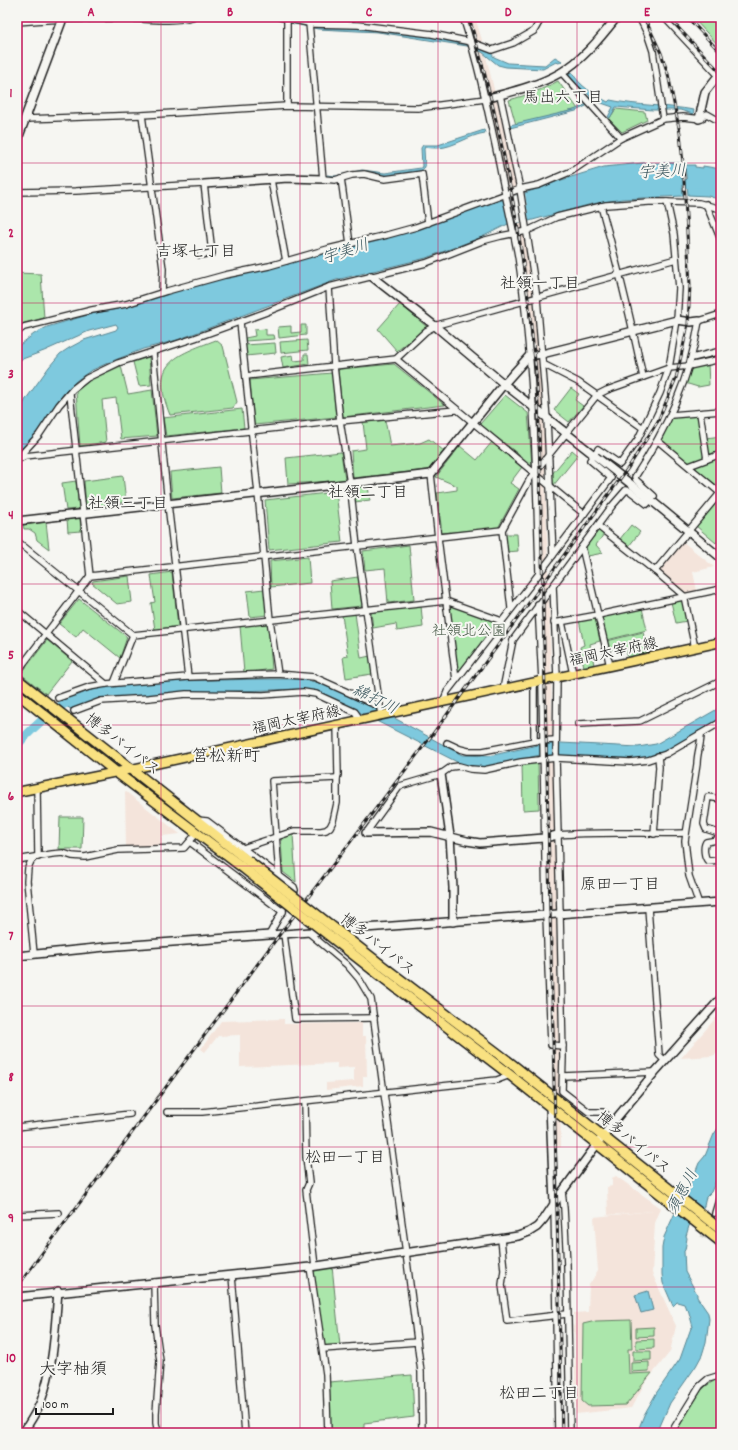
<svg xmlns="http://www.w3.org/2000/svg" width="738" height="1450" font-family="Dekko,'Klee One',sans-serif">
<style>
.built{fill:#f4e4db}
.green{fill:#abe6ab;stroke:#648164}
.water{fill:#7ec9de;stroke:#578490}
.pier{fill:#f6f6f2}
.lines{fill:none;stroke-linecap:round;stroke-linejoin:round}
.river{stroke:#7ec9de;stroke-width:9}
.minor-tunnel{stroke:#d5d5d2;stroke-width:5.5;stroke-dasharray:5.5 3;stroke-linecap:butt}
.minor-casing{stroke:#1c1c1c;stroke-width:8}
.tertiary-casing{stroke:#1c1c1c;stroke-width:10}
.secondary-casing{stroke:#1c1c1c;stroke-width:11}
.primary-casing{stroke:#1c1c1c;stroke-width:11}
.trunk-casing{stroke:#1c1c1c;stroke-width:12}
.minor{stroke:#f6f6f2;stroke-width:5.5}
.tertiary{stroke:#f6f6f2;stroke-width:7}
.secondary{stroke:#f6f6f2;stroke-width:8}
.primary{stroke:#f9e181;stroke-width:8}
.trunk{stroke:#f9e181;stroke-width:9}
.rail-casing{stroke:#1c1c1c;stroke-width:3}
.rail{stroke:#f6f6f2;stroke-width:1.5;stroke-dasharray:4.5;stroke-linecap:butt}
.trunk-bridge-casing{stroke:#1c1c1c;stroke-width:12;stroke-linecap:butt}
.trunk-bridge{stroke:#f9e181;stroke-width:9}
.grid{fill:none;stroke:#c2185b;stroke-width:1;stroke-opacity:0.55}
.labels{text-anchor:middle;stroke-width:4;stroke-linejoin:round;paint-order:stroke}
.park-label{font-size:15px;fill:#475947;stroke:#f6f6f2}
.street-label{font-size:15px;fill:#1c1c1c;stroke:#f6f6f2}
.neighbourhood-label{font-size:16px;fill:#1c1c1c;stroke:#f6f6f2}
.water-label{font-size:16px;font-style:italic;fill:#3e5960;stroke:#f6f6f2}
.quarter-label{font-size:17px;fill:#1c1c1c;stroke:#f6f6f2}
.neatline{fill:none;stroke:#c2185b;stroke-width:1.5}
.grid-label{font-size:13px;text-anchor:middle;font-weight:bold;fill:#c2185b}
</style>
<rect width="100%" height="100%" fill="#f6f6f2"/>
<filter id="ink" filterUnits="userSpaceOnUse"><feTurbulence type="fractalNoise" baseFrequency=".025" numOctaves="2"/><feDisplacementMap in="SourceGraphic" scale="8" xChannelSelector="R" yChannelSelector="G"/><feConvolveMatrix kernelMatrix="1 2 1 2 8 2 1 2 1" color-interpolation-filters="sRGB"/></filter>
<g filter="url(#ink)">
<g class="built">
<polygon points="467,17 475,17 482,40 502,122 516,187 533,294 543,402 551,672 561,1147 554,1148 539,488 537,427 532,353 525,295 508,188 486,87"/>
<polygon points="682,541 714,567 693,572 697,591 686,593 658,573 659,569"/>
<polygon points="125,791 180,834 162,836 162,847 126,848"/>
<polygon points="721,1012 721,1052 712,1056 681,1058"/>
<polygon points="284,1019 284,1024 362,1023 362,1036 366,1036 367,1076 363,1076 363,1086 326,1090 326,1083 354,1081 354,1067 337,1068 337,1063 240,1067 240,1035 218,1036 205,1052 201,1049 221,1021"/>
<polygon points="616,1176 661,1208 655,1223 652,1273 676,1326 670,1352 645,1383 631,1408 576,1414 574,1313 588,1312 589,1285 598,1271 594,1217 653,1211 608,1215 607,1187 612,1186 612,1178"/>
</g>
<g class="green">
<polygon points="692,17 721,17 721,48"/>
<path d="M558,81L578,109L516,125L509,100C527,95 542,90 558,81Z"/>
<polygon points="616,109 645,112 647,120 622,132 609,119"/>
<polygon points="17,273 41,274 44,318 24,323 17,327"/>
<polygon points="400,304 427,327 397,351 378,329"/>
<polygon points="301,325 306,325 306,335 279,338 278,327 291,326 291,333 301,332"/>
<polygon points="266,329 266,335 274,335 275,339 245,341 245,338 255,336 254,330"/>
<path d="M216,340L223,346L237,402L233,408L170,415C149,363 174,356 216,340Z"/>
<polygon points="307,340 308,350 281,353 280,342"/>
<polygon points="275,343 276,353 246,356 245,345"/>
<polygon points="304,354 308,354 309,364 283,368 281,357 293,355 294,361 304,360"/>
<polygon points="149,357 151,385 139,386 133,362"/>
<polygon points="394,364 445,405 343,417 338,371 340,369"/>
<polygon points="708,364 709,385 698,387 685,383 690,368"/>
<polygon points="121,366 128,394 152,390 157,436 121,439 116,398 102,400 106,442 80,446 76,392 90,380"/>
<polygon points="332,373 336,417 254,425 250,380"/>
<polygon points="571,388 579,394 575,400 583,406 569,422 554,410"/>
<polygon points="505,395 528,413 532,465 480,424"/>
<polygon points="242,409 244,428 166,436 163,418"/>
<polygon points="698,416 704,458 691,463 688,463 662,442 661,439 672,417"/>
<polygon points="385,420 390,446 420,443 429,439 444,451 428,470 353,478 351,451 366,449 363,422"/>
<polygon points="721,436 721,450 708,455 706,438"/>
<polygon points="492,442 522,467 510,483 519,489 498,528 442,533 437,493 457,490 457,486 436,477 460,446 477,460"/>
<polygon points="572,450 578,455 553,486 552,474"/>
<polygon points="341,452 345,480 288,484 286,458"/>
<polygon points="721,457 721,486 719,487 695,468 696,466"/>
<polygon points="219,467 221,493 172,498 170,472"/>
<polygon points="123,476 126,502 86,508 84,481"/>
<polygon points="76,481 79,509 66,510 62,483"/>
<polygon points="368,486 370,500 355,502 354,488"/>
<polygon points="336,492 342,542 269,550 265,500"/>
<polygon points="721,498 721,536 716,543 696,526 719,499"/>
<polygon points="80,517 81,531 68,532 67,519"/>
<polygon points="46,522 49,549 37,540 35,533 29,529 24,529 23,525"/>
<polygon points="631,525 640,532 629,546 620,539"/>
<polygon points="598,529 604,534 596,545 603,553 588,556 586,546"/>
<polygon points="504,534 517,534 518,551 506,552"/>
<polygon points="409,545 414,600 388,603 385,568 365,570 363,551"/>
<polygon points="308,557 310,583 271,587 270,561"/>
<polygon points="172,572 178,626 155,630 151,603 155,602 151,575"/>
<polygon points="129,576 132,602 117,604 92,583 93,581"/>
<polygon points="358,577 362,606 332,609 330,581"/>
<polygon points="264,589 267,615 250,617 247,591"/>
<polygon points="79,599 127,637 120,658 83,628 76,637 59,624"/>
<polygon points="682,599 687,621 676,623 671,602"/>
<polygon points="450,604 497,622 458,675 457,674 449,606"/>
<polygon points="421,606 423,627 397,631 396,624 373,628 371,612"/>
<polygon points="642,608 647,630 607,640 601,617"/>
<polygon points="355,613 361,658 370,656 372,674 346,678 343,657 348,656 342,615"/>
<polygon points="595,617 600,641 590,644 594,665 584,667 580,647 584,645 579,620"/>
<polygon points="268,623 272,669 244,673 240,626"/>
<polygon points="643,632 648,653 628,658 625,647 609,650 607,641"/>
<polygon points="47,640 72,661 46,694 21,674"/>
<polygon points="538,761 539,809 523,810 522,764"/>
<polygon points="60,817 83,817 82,849 59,849"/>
<polygon points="293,834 296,882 283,872 281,839"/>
<polygon points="332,1266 340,1346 324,1347 313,1269"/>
<polygon points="631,1320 632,1349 628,1349 629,1374 652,1373 626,1405 588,1406 582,1401 583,1324 596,1321"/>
<polygon points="654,1327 654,1336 636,1337 636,1328"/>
<polygon points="654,1339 654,1348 636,1349 636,1340"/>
<polygon points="633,1351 651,1351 651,1360 633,1361"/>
<polygon points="649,1362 649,1371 631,1372 631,1363"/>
<polygon points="412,1375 414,1417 364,1423 364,1431 331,1433 329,1382"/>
<polygon points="720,1377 721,1377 721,1433 675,1433 701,1391 706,1386"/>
</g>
<g class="water">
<polygon points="293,20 357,26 466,42 487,48 494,57 508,63 545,65 555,57 562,61 559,63 556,62 543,69 506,67 498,65 482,52 467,46 378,32 318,29 290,23"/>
<path d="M572,72C579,86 595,95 608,102L610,100C638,106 666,105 694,110L693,114L680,110H653L616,107L610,118L608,117L613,107L590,99V96L572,80L568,74Z"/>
<polygon points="587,104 588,105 576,111 510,128 510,125 574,110"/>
<path d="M484,130L485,133C469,135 455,147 438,148C434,148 430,148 425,147L424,149L425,167C421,174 394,176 386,176C382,176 378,174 374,174C358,175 342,179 326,177L327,175L335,176L362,170L385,173L421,168L422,166L421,148L423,145H438Z"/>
<polygon points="643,163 680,163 683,196 622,199 592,204 529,221 508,224 482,237 426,258 336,280 177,340 143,349 110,362 90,371 76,381 65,392 52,409 40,431 33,439 17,452 17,416 26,399 49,367 60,354 69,348 84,340 116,330 118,327 116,324 89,331 44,351 17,361 17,347 34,334 47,327 91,314 127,307 203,283 260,270 453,215 525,193 558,181 604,167"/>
<polygon points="685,165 695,165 695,167 703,168 703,166 721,169 721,200 708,196 688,195"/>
<polygon points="265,679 298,679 321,683 398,720 462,755 489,756 538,745 561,743 638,747 656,744 721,707 721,720 666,753 642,759 540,755 493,766 479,767 463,765 341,703 303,689 168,693 98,700 73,710 60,703 95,688 172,681"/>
<polygon points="721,1122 721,1164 718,1176 711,1192 706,1197 704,1206 689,1226 686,1236 687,1238 685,1250 684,1251 685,1272 697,1294 697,1297 708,1313 709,1319 706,1342 702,1355 696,1366 670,1403 657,1433 637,1433 644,1415 657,1392 680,1359 691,1328 693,1327 688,1309 686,1309 684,1304 677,1302 673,1306 663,1283 662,1274 662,1248 664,1237 674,1215 693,1178 699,1163 705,1156 714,1134 719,1127"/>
<polygon points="648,1291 653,1310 641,1313 635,1295"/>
</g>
<polygon class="pier" points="525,193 529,221 508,224 503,199"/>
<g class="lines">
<g class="river">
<polyline points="669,184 702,183 721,188"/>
<path d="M17,745C30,731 55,706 73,700"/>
</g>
<polyline class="minor-tunnel" points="703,1238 715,1213"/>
<defs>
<g id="minor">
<polyline points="280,17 313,24 358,25 432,34 471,42 492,50 513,43 534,31 542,17"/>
<path d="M463,17C478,63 488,111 498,158C504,191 512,223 518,256C534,361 536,467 539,573"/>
<polyline points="639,17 647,33 653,51 663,119"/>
<polyline points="664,17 721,78"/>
<path d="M17,22C52,19 86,18 121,18C143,18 171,23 192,17"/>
<polyline points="309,23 323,179 335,180 352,175 364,174 385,179 422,174 428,223"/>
<polyline points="561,72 621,138"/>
<polyline points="500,95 520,189 537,298 547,419 553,555"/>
<polyline points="287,106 287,17"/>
<polyline points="142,115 163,269 162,292"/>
<polyline points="25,119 142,115 287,106 418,108 485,99"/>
<polyline points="341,178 350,244"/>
<polyline points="271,180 286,261"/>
<polyline points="17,192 76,191 204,184 212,253 200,255"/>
<polyline points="667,202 699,203 721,209"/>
<polyline points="706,204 721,240"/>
<path d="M601,206C617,263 631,319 643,377"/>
<polyline points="329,287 334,366 340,421 350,483 357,546 381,715"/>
<polyline points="240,322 258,493 270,620 278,674"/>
<polyline points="17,332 24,327 92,310 126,304 167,291 225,275 269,266 328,249 387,235 416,227 520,189 539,185 572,171 621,138 663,119 683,117 702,119 703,116 707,114 721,122"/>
<polyline points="153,353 168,504 188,677"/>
<polyline points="692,358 721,351"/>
<polyline points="396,359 584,514"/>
<polyline points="543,364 578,382 643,428"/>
<polyline points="246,376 396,359 426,331 437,325 676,259"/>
<polyline points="70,394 90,576"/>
<polyline points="700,413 707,459"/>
<polyline points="671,415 721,411"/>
<polyline points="658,441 719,492"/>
<polyline points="17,459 39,435 59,405 73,389 87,378 118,363 195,338 264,313 329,287 426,263 482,241 501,236 527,231 557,217 606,205 649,202 667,202 674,234 679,288 677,320 669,368 660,393 638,439 620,464 598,449 590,460 611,478 548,562 447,692 443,702"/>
<polyline points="19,459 25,456 340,421 456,410"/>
<polyline points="689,466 721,454"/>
<polyline points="431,474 438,538 456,680"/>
<polyline points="598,526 655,571"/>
<polyline points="17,541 133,635 446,601 502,621"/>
<polyline points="582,547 610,666"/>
<polyline points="553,586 557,677 556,758 560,914 563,1057 562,1091 589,1112 603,1112 614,1121"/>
<polyline points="538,604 542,681 546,915 551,1045 563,1046"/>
<polyline points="511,608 502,530 531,477 597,395 607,390 669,368 689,366 721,359"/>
<polyline points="17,610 106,684"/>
<polyline points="562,622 573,674"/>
<polyline points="554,623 598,615 721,589"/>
<polyline points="695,648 684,596 655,571 721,492"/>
<polyline points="17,672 90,576 502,530"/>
<polyline points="534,682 534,741"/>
<polyline points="114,683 133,635"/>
<path d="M503,689L513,640L612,506L626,490L630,491L647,504L654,496L636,480L635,477C667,428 690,379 699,321L721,314"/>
<polyline points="58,698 89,687 106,684 188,677 278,674 314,677 376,705 380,705"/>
<polyline points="74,711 101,701 149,698 186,694 263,695 303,692 316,694 355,712 360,719"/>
<polyline points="578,724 640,721 721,681"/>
<polyline points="447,743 460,749 468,751 483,751 534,741 556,740"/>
<polyline points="37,788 38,857"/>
<polyline points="721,799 708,797 704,824 706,829 719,833 721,830"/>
<polyline points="197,820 207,821 294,887 295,890"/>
<polyline points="366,833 400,786 441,774 451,767 459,766 470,769 484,770 521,762 556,758 630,762 648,760 666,754 721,722"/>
<path d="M719,833L717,840L706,842C703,847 704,857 708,861L721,860"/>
<polyline points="654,834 659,767 658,756"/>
<path d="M558,835C600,831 643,834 686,833"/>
<polyline points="190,842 283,912"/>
<polyline points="243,848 294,831 321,831 326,830 330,827 333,821 337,803 337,778 338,775 337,724"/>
<polyline points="17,860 52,854 63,853 72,856 85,857 118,850 184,848 197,833"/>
<polyline points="279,875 272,781 337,778"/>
<path d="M699,904L689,876L685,841L697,764C697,753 701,745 701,734"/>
<polyline points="648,908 659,1055 665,1061"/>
<polyline points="308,932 347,965 359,979 371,999 406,1253 421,1372 422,1433"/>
<polyline points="284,934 295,1019 374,1018"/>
<polyline points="269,935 283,910"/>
<polyline points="34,954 27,881 28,868 31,861 34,858"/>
<polyline points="563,1076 655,1072"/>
<polyline points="305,1101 306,1157 309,1183 306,1190 315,1266"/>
<polyline points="167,1112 202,1112 497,1080 510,1075"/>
<polyline points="17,1127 130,1114"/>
<polyline points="562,1192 564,1208 567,1265 570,1433"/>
<polyline points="554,1204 558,1433"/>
<polyline points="715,1213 721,1193"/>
<polyline points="17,1215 59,1213"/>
<polyline points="501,1239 504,1270 502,1285 507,1321 567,1314"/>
<polyline points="310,1267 326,1374 328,1433"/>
<polyline points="232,1276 245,1433"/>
<polyline points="154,1282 155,1325 160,1361 156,1413 156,1423 158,1433"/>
<polyline points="323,1349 417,1342"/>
<polyline points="319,1433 328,1432"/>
<polyline points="671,1433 700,1386 708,1379 721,1375"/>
</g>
<g id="tertiary">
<path d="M485,99C511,92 537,86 560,73C583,60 601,37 617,17"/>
<polyline points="699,119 705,92 721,72"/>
<polyline points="204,184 288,178 323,179"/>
<polyline points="371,276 435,326 504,384 646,496 721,558"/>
<polyline points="17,521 431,474 504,384 529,356 542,354 677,320 691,322 699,321"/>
<polyline points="441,774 450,836 453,888 453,922"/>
<polyline points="366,833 431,832 467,841 480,843 544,838 558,835"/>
<polyline points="17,956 105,947 721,902"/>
<polyline points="550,1107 554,1204"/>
<polyline points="17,1297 310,1267 518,1236 529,1232 537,1227 544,1219 562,1192 614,1121 655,1072 721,998"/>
<path d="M23,1433C29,1423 37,1412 41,1401C54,1366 55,1328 58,1291"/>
</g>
<polyline id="secondary" points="17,140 63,17"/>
<polyline id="primary" points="17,792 132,769 721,642"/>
<g id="trunk">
<polyline points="17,679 247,860"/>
<polyline points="17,693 116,772 242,867"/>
<polyline points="380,964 513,1065 721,1230"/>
<polyline points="373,970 510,1075 721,1242"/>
</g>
</defs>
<use href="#minor" class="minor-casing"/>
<use href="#tertiary" class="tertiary-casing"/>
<use href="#secondary" class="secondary-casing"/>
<use href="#primary" class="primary-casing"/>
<use href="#trunk" class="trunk-casing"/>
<use href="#minor" class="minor"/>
<use href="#tertiary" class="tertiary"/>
<use href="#secondary" class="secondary"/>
<use href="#primary" class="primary"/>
<use href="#trunk" class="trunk"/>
<defs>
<g id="rail">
<path d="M469,17C501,126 523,238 534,352C537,377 538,402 539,427L562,1433"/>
<polyline points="668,17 721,73"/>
<polyline points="687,17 721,53"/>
<polyline points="17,1287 280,934 432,735 628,468 658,421 676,378 680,361 688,324 690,285 683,164 680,133 668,74 661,53 644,17"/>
</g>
</defs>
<use href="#rail" class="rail-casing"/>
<use href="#rail" class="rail"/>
<defs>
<g id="trunk-bridge">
<polyline points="247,860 380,964"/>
<polyline points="242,867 373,970"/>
</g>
</defs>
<use href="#trunk-bridge" class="trunk-bridge-casing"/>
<use href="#trunk-bridge" class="trunk-bridge"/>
</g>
</g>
<path class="grid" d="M161,17V1433M300,17V1433M438,17V1433M577,17V1433M17,163H721M17,303H721M17,444H721M17,584H721M17,725H721M17,866H721M17,1006H721M17,1147H721M17,1287H721"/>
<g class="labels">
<g class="park-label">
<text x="469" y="635">社領北公園</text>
</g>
<g class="street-label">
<text transform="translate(613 651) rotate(-12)" y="5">福岡太宰府線</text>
<text transform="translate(296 719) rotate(-12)" y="5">福岡太宰府線</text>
<text transform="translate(123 744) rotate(38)" y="5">博多バイパス</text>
<text transform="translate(378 944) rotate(38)" y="5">博多バイパス</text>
<text transform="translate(634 1142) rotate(39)" y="5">博多バイパス</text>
</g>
<g class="neighbourhood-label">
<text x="563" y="102">馬出六丁目</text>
<text x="196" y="256">吉塚七丁目</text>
<text x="540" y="288">社領一丁目</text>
<text x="368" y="497">社領二丁目</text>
<text x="128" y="508">社領三丁目</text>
<text x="620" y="889">原田一丁目</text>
<text x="345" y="1162">松田一丁目</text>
<text x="539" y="1398">松田二丁目</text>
</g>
<g class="water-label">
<text transform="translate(662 170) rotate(-3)" y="6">宇美川</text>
<text transform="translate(345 250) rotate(-18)" y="6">宇美川</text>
<text transform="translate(376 698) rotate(26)" y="6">綿打川</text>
<text transform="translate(681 1191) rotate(-62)" y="6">須恵川</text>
</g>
<g class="quarter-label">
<text x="226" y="761">筥松新町</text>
<text x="73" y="1374">大字柚須</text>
</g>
</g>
<rect width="738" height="1450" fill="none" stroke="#f6f6f2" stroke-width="44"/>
<path d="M36 1408v6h77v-6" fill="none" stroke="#1c1c1c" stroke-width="2"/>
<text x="42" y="1408" font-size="12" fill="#1c1c1c" stroke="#f6f6f2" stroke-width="3" paint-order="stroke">100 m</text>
<rect x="22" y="22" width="694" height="1406" class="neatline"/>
<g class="grid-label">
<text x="91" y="16">A</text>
<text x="230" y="16">B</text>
<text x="369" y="16">C</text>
<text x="508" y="16">D</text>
<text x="647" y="16">E</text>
<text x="11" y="97">1</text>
<text x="11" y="237">2</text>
<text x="11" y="378">3</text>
<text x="11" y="519">4</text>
<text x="11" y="659">5</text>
<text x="11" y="800">6</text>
<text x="11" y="940">7</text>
<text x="11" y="1081">8</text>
<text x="11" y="1222">9</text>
<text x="11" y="1362">10</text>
</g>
</svg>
